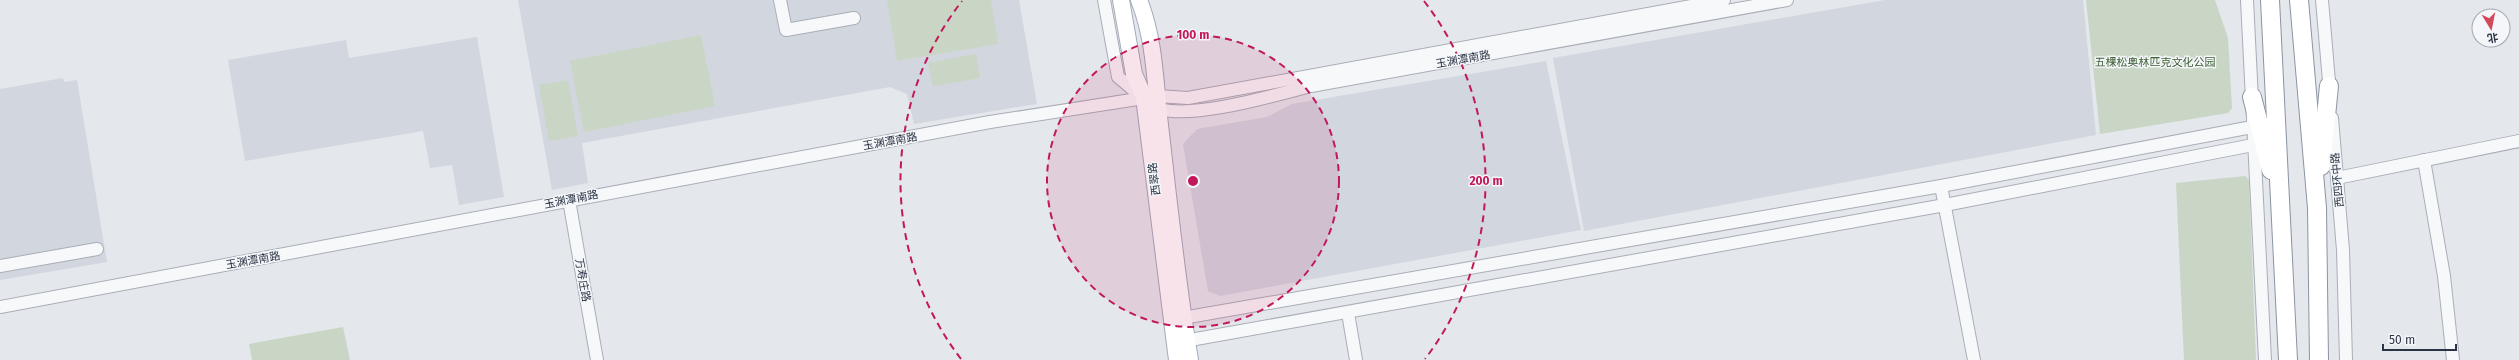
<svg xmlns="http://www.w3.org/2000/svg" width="2519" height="360" font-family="'Fira Sans','Noto Sans SC',sans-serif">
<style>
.built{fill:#d2d6de}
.green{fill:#c9d6c5}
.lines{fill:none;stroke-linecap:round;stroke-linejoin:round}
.minor-casing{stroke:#a9aeb7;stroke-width:14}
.major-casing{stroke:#a3abb8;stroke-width:18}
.highway-casing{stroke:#8b94a3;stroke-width:20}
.minor{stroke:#f7f8fa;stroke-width:12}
.major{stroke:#fff;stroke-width:16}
.highway{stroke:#fff;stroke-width:18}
.ring{fill:none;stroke:#c2185b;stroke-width:2;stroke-dasharray:7 5}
.labels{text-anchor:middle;stroke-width:3;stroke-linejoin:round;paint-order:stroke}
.street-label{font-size:11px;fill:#2b3445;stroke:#f4f6f9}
.park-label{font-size:11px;fill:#3f6138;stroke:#f4f6f9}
.centre{fill:#c2185b;stroke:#f4f6f9;stroke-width:2}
.ring-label{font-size:12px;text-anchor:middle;font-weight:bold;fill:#c2185b;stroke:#f4f6f9;stroke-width:3;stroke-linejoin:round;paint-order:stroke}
</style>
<rect width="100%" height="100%" fill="#e4e7ec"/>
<g class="built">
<polygon points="518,0 1019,0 1037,104 914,124 907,94 890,87 582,143 588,183 552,190"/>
<polygon points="1885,0 2083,0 2096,135 1584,231 1553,58"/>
<polygon points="477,37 504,197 459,205 452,165 430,168 423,131 245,161 228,60 346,40 349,58"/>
<polygon points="1546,61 1581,230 1220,296 1208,291 1183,144 1197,129 1267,117 1292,104"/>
<polygon points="63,78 64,82 77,80 107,262 0,280 0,89"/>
</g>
<g class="green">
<polygon points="887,0 991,0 998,44 897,61"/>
<polygon points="2086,0 2215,0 2228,38 2232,108 2228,113 2100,134"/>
<polygon points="701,35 715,106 584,132 570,61"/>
<polygon points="976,54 980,78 933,86 928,63"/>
<polygon points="568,80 578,136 549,141 539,85"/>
<polygon points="2245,176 2249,180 2256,360 2184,360 2176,183"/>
<polygon points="343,327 350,360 252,360 249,344"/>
</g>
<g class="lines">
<defs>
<g id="minor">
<polyline points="780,0 786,30 854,18"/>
<path d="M1104,0L1118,77C1129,85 1148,105 1160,109C1196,119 1274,95 1311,86L1787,0"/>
<polyline points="2247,0 2265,360"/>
<polyline points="2322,0 2330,93"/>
<polyline points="2332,118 2343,250 2346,360"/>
<polyline points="2424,160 2444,276 2453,360"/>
<polyline points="2337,178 2519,141"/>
<polyline points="1941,186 1974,360"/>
<polyline points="569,200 597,360"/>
<polyline points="0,266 97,249"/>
<polyline points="0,307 990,122 1157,96 1188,98 1724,0"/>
<polyline points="1348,313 1356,360"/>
<polyline points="1177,319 1941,186 2252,127"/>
<polyline points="1179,342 1945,205 2253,145"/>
</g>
<g id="major">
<polyline points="1121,0 1134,74 1144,97 1177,360"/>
<path d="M1139,0C1155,40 1155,83 1160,125C1169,203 1177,282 1190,360"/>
</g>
<g id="highway">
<polyline points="2270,0 2288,360"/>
<polyline points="2299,0 2317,208 2319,360"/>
<polyline points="2252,97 2271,170"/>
<polyline points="2321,166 2329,86"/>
</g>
</defs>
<use href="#minor" class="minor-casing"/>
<use href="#major" class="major-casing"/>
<use href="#highway" class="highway-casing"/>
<use href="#minor" class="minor"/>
<use href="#major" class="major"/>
<use href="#highway" class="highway"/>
</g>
<circle cx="1193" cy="181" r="146" fill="#c2185b" fill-opacity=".12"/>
<g class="ring">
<circle cx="1193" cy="181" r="146"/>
<path d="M961 359A293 293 0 0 1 962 1M1424 1A293 293 0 0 1 1425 359"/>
</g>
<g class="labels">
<g class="street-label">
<text transform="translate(1463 59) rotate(-10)" y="4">玉渊潭南路</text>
<text transform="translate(890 141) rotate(-10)" y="4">玉渊潭南路</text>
<text transform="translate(1154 179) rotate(-97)" y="4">西翠路</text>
<text transform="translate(2337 180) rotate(-95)" y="4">西四环中路</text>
<text transform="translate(571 199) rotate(-11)" y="4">玉渊潭南路</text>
<text transform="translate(253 260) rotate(-10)" y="4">玉渊潭南路</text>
<text transform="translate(583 280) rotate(80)" y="4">万寿庄路</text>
</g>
<g class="park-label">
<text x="2155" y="66">五棵松奥林匹克文化公园</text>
</g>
</g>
<circle cx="1193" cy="181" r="6" class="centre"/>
<g class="ring-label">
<text x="1193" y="39">100 m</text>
<text x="1486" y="185">200 m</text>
</g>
<g transform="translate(2491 28) rotate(170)"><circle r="19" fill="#f4f6f9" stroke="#a4a8b1"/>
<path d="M0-3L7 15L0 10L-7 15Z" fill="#d1495b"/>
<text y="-6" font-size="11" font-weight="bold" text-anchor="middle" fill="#2b3445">北</text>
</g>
<path d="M2383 344v6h73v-6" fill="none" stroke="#2b3445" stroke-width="2"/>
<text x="2389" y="344" font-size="12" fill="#2b3445" stroke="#f4f6f9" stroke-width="3" paint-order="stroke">50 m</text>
</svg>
